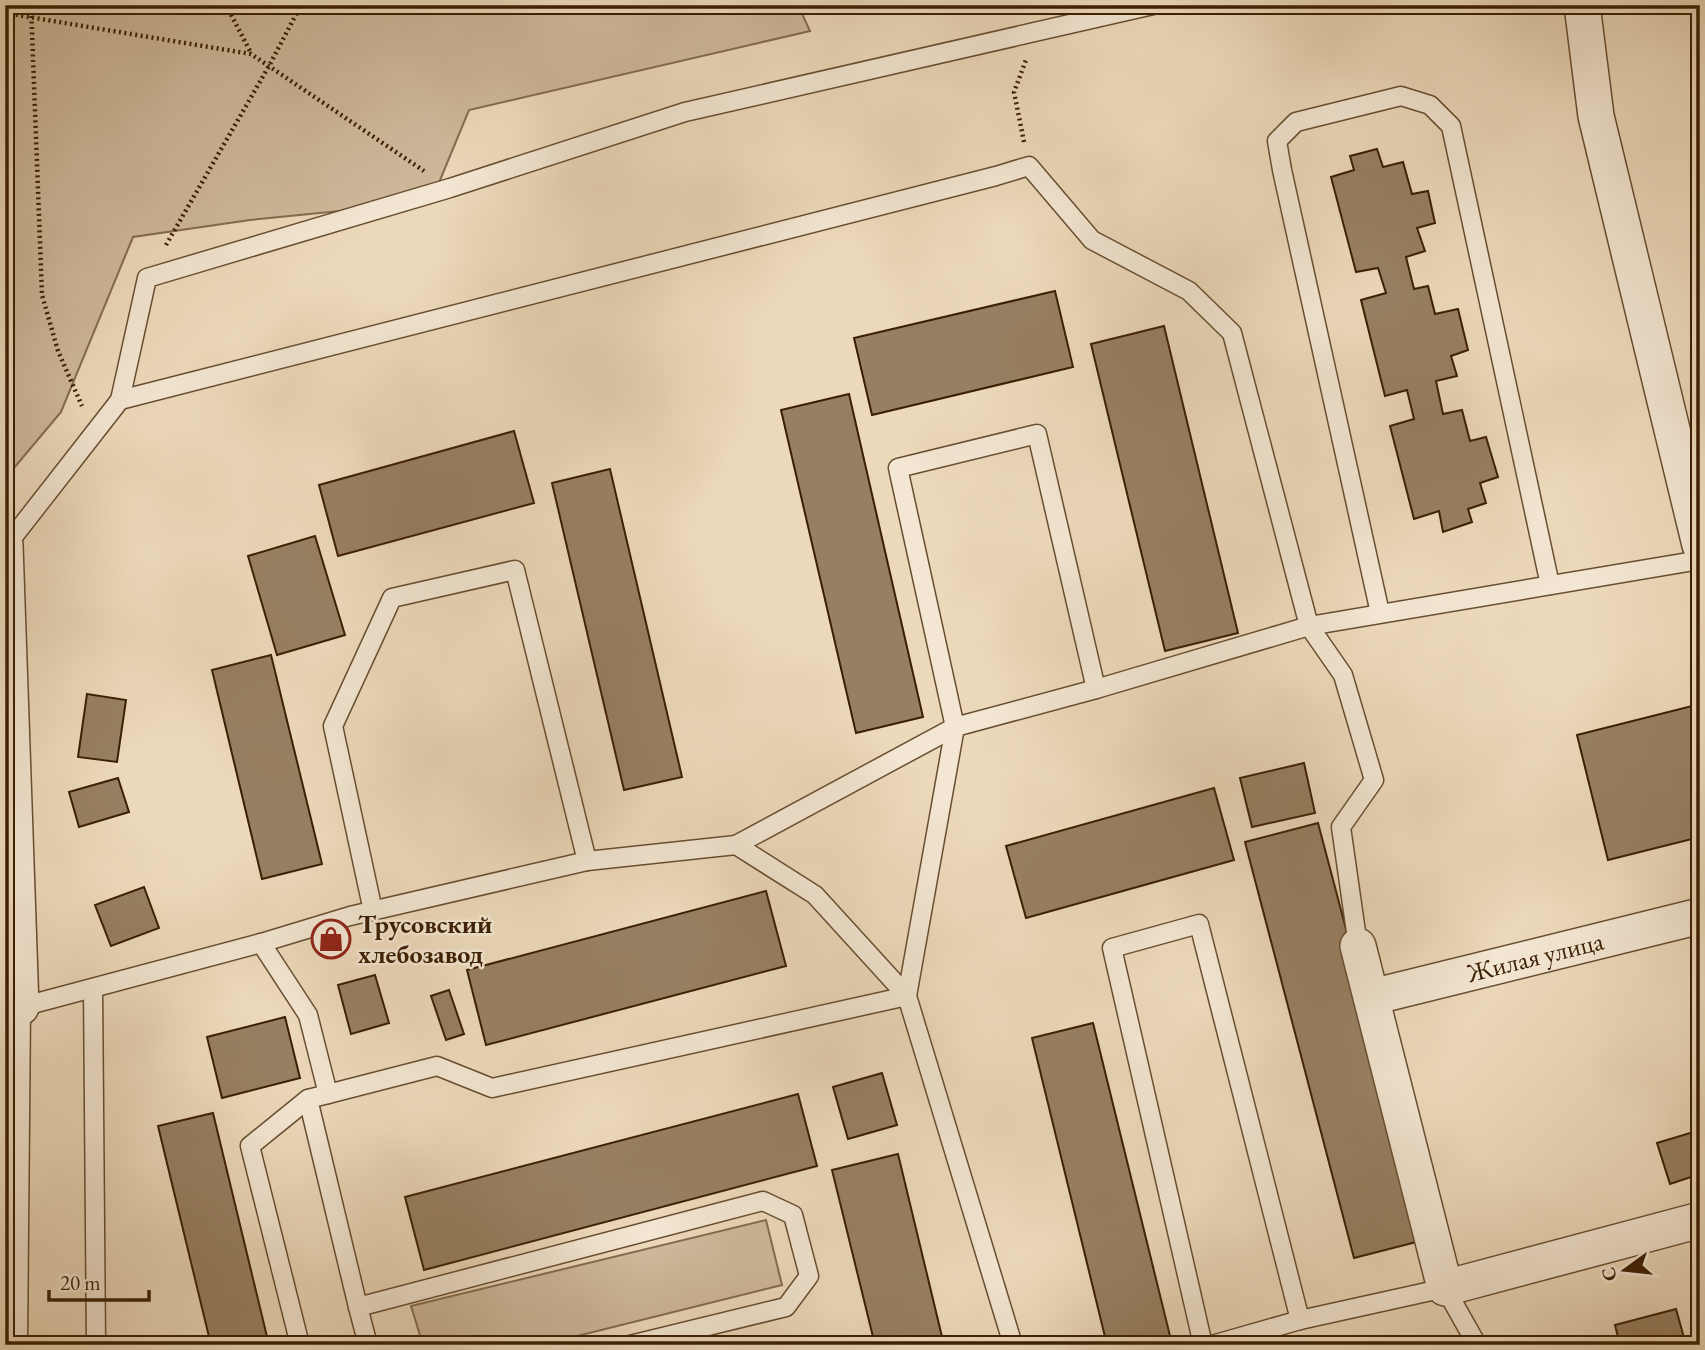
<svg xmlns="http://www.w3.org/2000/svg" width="1705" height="1350" font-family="'EB Garamond',serif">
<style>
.green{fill:#ceb99b;stroke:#846c4f;stroke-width:2}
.building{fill:#978062;stroke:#3b1f03;stroke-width:2}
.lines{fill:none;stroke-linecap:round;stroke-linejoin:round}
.lane-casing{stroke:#674e31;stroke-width:21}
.street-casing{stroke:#674e31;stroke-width:38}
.path{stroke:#3b1f03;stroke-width:4.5;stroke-dasharray:2 3.5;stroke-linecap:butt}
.lane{stroke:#f3e6d2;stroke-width:18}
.street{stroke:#f3e6d2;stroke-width:35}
.labels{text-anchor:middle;stroke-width:5;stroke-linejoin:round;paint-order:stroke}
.poi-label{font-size:26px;font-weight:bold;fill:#3b1f03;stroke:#f3e6d2;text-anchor:start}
.street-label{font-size:26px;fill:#3b1f03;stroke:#f3e6d2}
</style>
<rect width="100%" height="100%" fill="#ecd9ba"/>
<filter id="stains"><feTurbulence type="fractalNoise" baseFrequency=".00286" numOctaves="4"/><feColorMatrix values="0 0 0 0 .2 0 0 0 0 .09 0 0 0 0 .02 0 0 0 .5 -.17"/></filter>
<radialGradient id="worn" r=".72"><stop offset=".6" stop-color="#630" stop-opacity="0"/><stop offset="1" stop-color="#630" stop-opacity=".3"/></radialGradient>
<g class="green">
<polygon points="5,5 798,5 810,31 469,110 431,202 250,220 133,237 61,412 9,474 5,470"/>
<polygon points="766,1220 782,1285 541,1345 423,1345 411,1306"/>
</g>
<g class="building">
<polygon points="1377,149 1383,167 1403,162 1412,194 1428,191 1435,223 1417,228 1425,251 1406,257 1414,289 1428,286 1435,314 1458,309 1468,350 1451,356 1457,376 1436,381 1443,414 1462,410 1470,441 1486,437 1498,477 1480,483 1486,503 1468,509 1472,522 1443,532 1439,511 1414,519 1390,426 1414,419 1407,390 1385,396 1361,300 1386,293 1378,268 1356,272 1331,177 1354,170 1350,156"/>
<polygon points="1055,291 1073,367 872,415 854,338"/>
<polygon points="1164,326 1238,633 1165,651 1091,344"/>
<polygon points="849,394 923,717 856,733 781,410"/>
<polygon points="514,431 534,503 338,556 319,485"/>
<polygon points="610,469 682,777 624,790 552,483"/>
<polygon points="315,536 345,635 277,655 248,556"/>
<polygon points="271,655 322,864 262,879 212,670"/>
<polygon points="87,694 126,700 117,762 78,757"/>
<polygon points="1700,704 1700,837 1608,860 1577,735"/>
<polygon points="1304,763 1315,813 1252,827 1240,778"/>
<polygon points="118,778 129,812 79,827 69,792"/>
<polygon points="1214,788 1234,860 1026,918 1006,846"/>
<polygon points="1318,823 1428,1239 1354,1258 1245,842"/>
<polygon points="144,887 159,928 111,946 95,905"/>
<polygon points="766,891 786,966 486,1045 467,970"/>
<polygon points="375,975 389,1023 351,1034 338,985"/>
<polygon points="449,990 464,1034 446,1040 431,996"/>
<polygon points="285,1017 300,1078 222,1098 207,1037"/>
<polygon points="1093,1023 1171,1340 1153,1345 1107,1345 1032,1038"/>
<polygon points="882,1073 897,1125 848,1139 833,1087"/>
<polygon points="798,1094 817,1166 424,1270 405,1197"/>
<polygon points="213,1113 269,1345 211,1345 158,1126"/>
<polygon points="1700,1130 1700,1174 1670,1184 1657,1143"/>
<polygon points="898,1154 944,1345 875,1345 832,1170"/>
<polygon points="1676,1309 1686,1345 1620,1345 1615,1325"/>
</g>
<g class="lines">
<defs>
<g id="lane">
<polyline points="120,400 147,278 450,188 685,112 1153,5"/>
<polyline points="6,546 120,400 996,176 1029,166 1092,240 1189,291 1232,333 1309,626 1700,560"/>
<polyline points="1380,613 1282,170 1277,141 1296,122 1401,96 1430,105 1451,126 1550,585"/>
<polyline points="736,845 955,727 1096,689 1309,626 1343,675 1374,780 1341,827 1358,946"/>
<polyline points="373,911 333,726 392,598 515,570 587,861"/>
<polyline points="261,943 350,916 587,861 736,845 815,895 907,996 1013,1345"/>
<polyline points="93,988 96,1345"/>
<polyline points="328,1094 437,1066 492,1088 907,996 955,727 898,468 1037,434 1096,689"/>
<polyline points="308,1099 358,1307 763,1201 793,1215 809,1276 786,1307 630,1345"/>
<polyline points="358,1307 368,1345"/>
<polyline points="18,1345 21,1007 261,943 308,1015 328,1094 308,1099 250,1146 300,1345"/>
<polyline points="1203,1345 1112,948 1199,924 1300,1320"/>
<polyline points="1212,1345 1300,1320 1445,1288 1477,1345"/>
</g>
<g id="street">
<polyline points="1582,5 1596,116 1700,545"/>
<polyline points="5,545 21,1007 5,1010"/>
<polyline points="1358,946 1445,1288 1700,1220"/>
<path id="s1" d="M1372,997L1700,916"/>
</g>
</defs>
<use href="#lane" class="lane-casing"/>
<use href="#street" class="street-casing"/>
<g class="path">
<polyline points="31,5 42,295 58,351 82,406"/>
<polyline points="226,5 251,53"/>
<polyline points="5,13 251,54 424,171"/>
<polyline points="1024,142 1014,92 1026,60"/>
<polyline points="166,245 269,66 301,5"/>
</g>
<use href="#lane" class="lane"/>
<use href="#street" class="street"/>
</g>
<defs>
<symbol id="shop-ring" viewBox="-11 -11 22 22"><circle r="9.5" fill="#f3e6d2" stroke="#8f2418" stroke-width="1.5"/><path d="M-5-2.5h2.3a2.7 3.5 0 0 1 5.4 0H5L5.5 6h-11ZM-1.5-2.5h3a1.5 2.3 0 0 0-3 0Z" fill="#8f2418"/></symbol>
</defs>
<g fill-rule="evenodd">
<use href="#shop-ring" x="309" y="917" width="44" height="44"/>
</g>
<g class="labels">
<g class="poi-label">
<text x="358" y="933">Трусовский<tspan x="358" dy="30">хлебозавод</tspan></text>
</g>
<g class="street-label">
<text dy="9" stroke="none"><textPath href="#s1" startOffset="168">Жилая улица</textPath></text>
</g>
</g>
<rect width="1705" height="1350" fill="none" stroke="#ecd9ba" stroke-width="28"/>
<rect x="7" y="7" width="1691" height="1336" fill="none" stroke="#3b1f03" stroke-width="3.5"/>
<rect x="14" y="14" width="1677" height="1322" fill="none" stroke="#3b1f03" stroke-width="2"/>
<g transform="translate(1625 1270) rotate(255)" stroke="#f3e6d2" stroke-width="5" paint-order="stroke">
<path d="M0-5L12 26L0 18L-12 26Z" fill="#3b1f03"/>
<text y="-10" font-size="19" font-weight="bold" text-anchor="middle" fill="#3b1f03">С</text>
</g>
<path d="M49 1290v10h100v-10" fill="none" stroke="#3b1f03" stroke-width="3.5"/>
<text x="60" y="1290" font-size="21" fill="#3b1f03" stroke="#f3e6d2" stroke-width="5" paint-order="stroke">20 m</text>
<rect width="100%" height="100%" filter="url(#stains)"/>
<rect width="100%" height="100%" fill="url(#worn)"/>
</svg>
